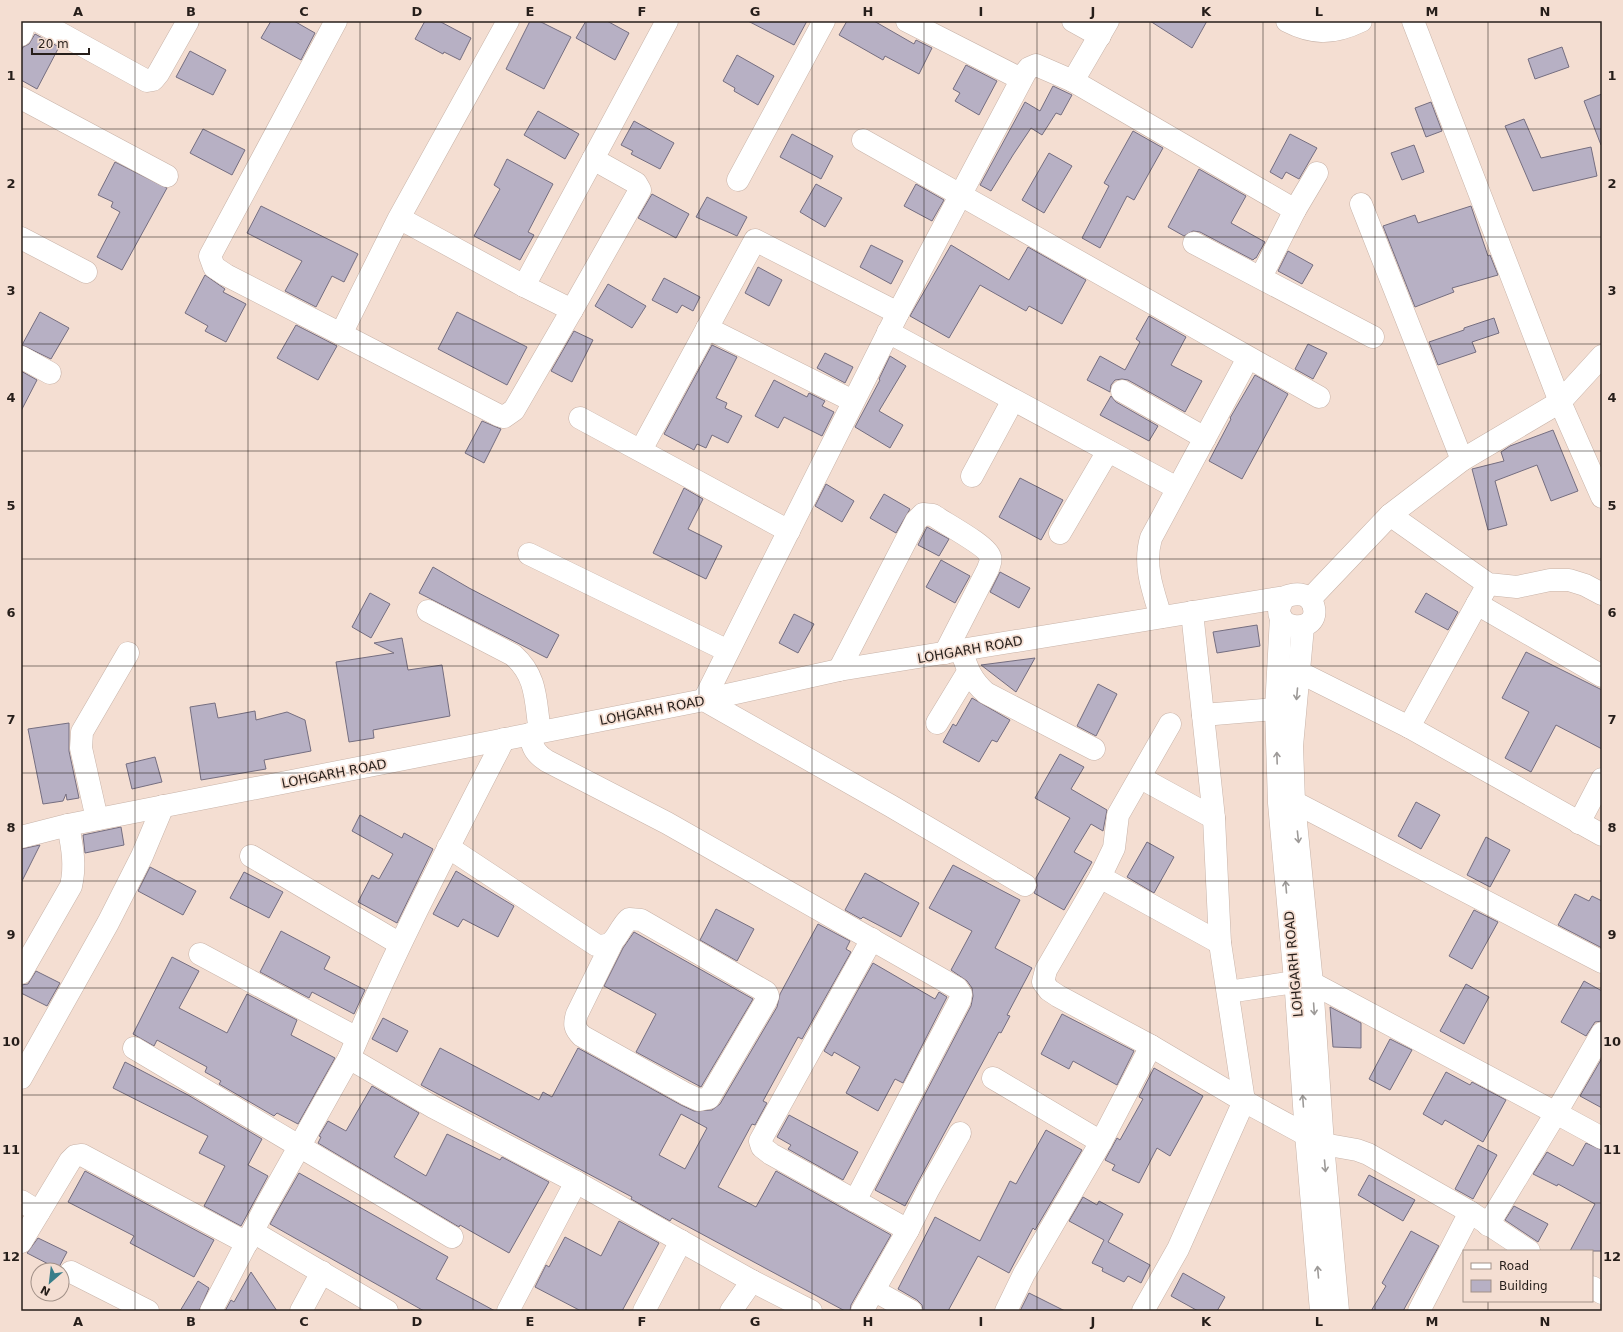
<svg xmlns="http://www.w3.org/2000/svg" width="1623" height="1332" font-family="'DejaVu Sans',sans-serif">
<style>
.building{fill:#b7b0c4;stroke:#756e80;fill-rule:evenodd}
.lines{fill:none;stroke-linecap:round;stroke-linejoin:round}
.street-casing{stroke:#c8b3a8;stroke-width:23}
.secondary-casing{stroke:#c8b3a8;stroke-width:23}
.street{stroke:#fff;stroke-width:22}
.secondary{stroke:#fff;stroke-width:22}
.oneway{stroke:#9d9a98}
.grid{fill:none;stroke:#261e1a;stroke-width:1;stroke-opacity:0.55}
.labels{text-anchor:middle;stroke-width:3.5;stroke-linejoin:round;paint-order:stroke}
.street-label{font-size:13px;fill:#261e1a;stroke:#f4ded2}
.neatline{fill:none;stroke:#261e1a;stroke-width:1.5}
.grid-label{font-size:13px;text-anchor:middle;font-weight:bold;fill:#261e1a}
</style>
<rect width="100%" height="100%" fill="#f4ded2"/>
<g class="building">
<polygon points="271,21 294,21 315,33 301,60 261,38"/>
<polygon points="425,21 439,21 471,38 460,60 444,52 443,54 415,39"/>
<polygon points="530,21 539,21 571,37 544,89 506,69"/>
<polygon points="586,21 607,21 629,33 615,60 576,38"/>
<polygon points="748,21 807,21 794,45"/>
<polygon points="847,21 874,21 914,44 916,40 932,48 919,74 885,56 883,60 839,35"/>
<polygon points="1150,21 1207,21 1192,48"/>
<polygon points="35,34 59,47 37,89 21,80 21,51 23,47 29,44"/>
<polygon points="1562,47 1569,67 1535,79 1528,59"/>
<polygon points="190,51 226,70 213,95 176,77"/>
<polygon points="737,55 774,76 758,105 734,91 735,88 723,81"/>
<polygon points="966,65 997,81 979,115 955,101 960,93 953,89"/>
<polygon points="1053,86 1072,95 1061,115 1056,113 1042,135 1031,128 1013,155 991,191 980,185 1025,102 1040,111"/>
<polygon points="1602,94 1602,145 1601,145 1584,101"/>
<polygon points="1431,102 1442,131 1426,137 1415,108"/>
<polygon points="538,111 579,134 565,159 524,135"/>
<polygon points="1524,119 1541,158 1591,147 1597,176 1533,191 1505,126"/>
<polygon points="634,121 674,143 660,169 631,154 633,151 621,145"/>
<polygon points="203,129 245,150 232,175 190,153"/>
<polygon points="1133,131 1163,148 1134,200 1127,196 1100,248 1082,238 1109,186 1104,183"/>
<polygon points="792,134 833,156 821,179 780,157"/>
<polygon points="1290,134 1317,148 1299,179 1286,172 1282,179 1270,172"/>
<polygon points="1414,145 1424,172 1402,180 1391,153"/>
<polygon points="1049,153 1072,166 1044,213 1022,200"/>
<polygon points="507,159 553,184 528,232 534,235 520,260 474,236 500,189 494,185"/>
<polygon points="115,162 167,188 122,270 97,257 120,212 111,207 113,202 98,195"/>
<polygon points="1199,169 1246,196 1231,223 1265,242 1256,258 1255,258 1253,260 1200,232 1193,231 1184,236 1168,227"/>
<polygon points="816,184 842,198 825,227 800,212"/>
<polygon points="916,184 944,200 932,221 904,206"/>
<polygon points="652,194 689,214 676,238 638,218"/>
<polygon points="707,197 747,217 737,236 696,217"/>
<polygon points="261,206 358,254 344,282 332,276 316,307 285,291 302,261 247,233"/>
<polygon points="1471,206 1488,256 1490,255 1498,275 1452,288 1454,292 1415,307 1383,226 1415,215 1418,223"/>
<polygon points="871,245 903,261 891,284 860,267"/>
<polygon points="951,245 1009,280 1028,247 1086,280 1062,324 1029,306 1026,311 980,285 949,338 910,316"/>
<polygon points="1288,251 1313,265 1302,284 1278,271"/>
<polygon points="758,267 782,280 769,306 745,293"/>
<polygon points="205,275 225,289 223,292 246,304 226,342 205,331 208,326 185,313"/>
<polygon points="664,278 700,297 693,311 682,305 677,313 652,300"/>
<polygon points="608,284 646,306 632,328 595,306"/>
<polygon points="40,312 69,328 51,359 22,345"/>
<polygon points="457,312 527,347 507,385 438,349"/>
<polygon points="1149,316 1186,337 1171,365 1202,381 1185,412 1128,380 1122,379 1115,380 1111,385 1110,392 1087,380 1100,356 1125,370 1140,342 1136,339"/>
<polygon points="1494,318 1499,333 1472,342 1476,352 1438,365 1429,342 1464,330 1464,328"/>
<polygon points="296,325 337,346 318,380 277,358"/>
<polygon points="574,331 593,340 572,382 551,371"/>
<polygon points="1308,344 1327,353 1313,379 1295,369"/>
<polygon points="712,345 737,357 716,398 727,403 725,408 742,416 728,443 712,435 706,448 697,444 694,450 664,434"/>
<polygon points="825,353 853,367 845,383 817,368"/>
<polygon points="890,356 906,366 879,411 903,425 890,448 855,427 880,380 879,379"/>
<polygon points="21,371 37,380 21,411"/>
<polygon points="1255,375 1288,394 1242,479 1209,461 1231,419 1230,418"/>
<polygon points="774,380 807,397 809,393 825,401 822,406 834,412 822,436 784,417 778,428 755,416"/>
<polygon points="1111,396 1116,402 1158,426 1149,441 1100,415"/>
<polygon points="482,421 501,429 484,463 465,453"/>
<polygon points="1553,430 1578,491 1551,501 1537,465 1495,481 1507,525 1488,530 1472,469 1504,461 1501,452 1510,446"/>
<polygon points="1020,478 1063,500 1041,540 999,517"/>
<polygon points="826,484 854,501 842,522 815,506"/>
<polygon points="684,488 703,499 688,529 722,546 706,579 653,553"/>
<polygon points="884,494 910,509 896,533 870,518"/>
<polygon points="927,527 949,539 939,556 918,545"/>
<polygon points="941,560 970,576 955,603 926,587"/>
<polygon points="433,567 469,588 559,635 547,658 419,593"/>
<polygon points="1000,572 1030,588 1019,608 990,592"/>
<polygon points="370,593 390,604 371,638 352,627"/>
<polygon points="1426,593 1458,612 1448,630 1415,612"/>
<polygon points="794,614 814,624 798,653 779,643"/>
<polygon points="1257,625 1260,646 1217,653 1213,632"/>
<polygon points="402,638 408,670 442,665 450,716 373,730 374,738 349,742 336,662 394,653 374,643"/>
<polygon points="1526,652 1602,690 1602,749 1556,725 1531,772 1505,758 1529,712 1502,698"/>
<polygon points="1035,658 1016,692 981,665"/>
<polygon points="1098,684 1117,694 1096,736 1077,726"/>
<polygon points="972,698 1010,720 997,742 992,740 979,762 943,742 953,724 956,726"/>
<polygon points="215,703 218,718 255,711 256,720 287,712 305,720 311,751 264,760 266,769 201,780 190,707"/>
<polygon points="69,723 69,751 79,798 67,800 66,794 63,801 43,804 28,729"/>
<polygon points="1060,754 1084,767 1071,789 1107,810 1103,831 1091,824 1074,852 1092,862 1064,910 1034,893 1037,886 1036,878 1070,818 1035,798"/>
<polygon points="155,757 162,782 132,789 126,764"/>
<polygon points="1416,802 1440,815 1421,849 1398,836"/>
<polygon points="360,815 402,838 404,833 433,849 397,923 358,902 372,875 379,879 393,854 352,831"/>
<polygon points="121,827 124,845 85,853 83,835"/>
<polygon points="1486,837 1510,850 1490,887 1467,875"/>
<polygon points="1147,842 1174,857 1154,893 1127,877"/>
<polygon points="40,845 21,883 21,849"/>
<polygon points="953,865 1020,900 995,948 1032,968 1007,1015 1010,1016 1001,1033 999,1032 905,1206 875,1190 971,1006 973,996 972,988 967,981 951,970 972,931 929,908"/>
<polygon points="150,867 196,891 183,915 138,891"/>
<polygon points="456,871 514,906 498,937 463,919 458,927 433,914"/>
<polygon points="244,872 283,892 269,918 230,898"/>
<polygon points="865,873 919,903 901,937 863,917 861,919 845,910"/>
<polygon points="1575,894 1589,901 1592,896 1602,901 1602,948 1558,925"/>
<polygon points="716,909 754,929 737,961 700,940"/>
<polygon points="1474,910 1498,922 1472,969 1449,956"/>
<path d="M818,924L850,941L846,949L851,952L802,1039L798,1037L763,1101L767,1103L755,1125L752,1124L718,1187L756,1207L776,1171L891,1235L851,1305L850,1311H845L672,1218L670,1221L631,1199L632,1197L421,1085L440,1048L539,1100L543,1092L552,1097L578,1048L681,1105L694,1111L712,1110L720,1104L777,1007L780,994ZM681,1114L707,1128L685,1169L659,1155Z"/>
<polygon points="281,931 330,957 324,969 365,990 354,1014 312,992 309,998 260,972"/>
<polygon points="634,932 753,999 701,1087 636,1052 656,1014 604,986 623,948"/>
<polygon points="172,957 199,971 179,1008 227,1033 247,994 297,1020 291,1035 335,1058 298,1124 277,1113 274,1116 219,1084 221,1081 205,1072 207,1067 157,1040 154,1046 133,1034"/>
<polygon points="873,963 935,999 939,992 947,997 903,1083 895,1079 878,1111 846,1093 860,1067 834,1052 832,1056 824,1051"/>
<polygon points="36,971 60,983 47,1006 21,993 21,985 28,984"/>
<polygon points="1584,981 1602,991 1602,1021 1595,1022 1586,1036 1561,1022"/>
<polygon points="1466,984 1489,997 1464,1044 1440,1031"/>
<polygon points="1330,1007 1361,1023 1361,1048 1333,1047"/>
<polygon points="1062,1014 1134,1051 1117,1085 1073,1061 1069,1069 1041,1054"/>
<polygon points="383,1018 408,1031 397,1052 372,1039"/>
<polygon points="1390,1039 1412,1050 1390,1090 1369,1079"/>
<polygon points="1602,1058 1602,1108 1580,1096"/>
<polygon points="125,1062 188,1095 262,1139 248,1165 268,1176 241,1226 204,1206 225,1166 199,1153 208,1136 113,1088"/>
<polygon points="1154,1068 1203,1096 1170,1156 1157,1148 1139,1183 1112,1170 1115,1165 1105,1160 1117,1138 1120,1140 1143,1099 1139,1097"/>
<polygon points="1446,1072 1470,1085 1472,1082 1506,1100 1483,1142 1445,1120 1442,1125 1423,1114"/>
<polygon points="372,1086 419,1113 394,1157 426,1176 447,1134 500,1160 502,1157 549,1182 509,1253 460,1225 459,1227 318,1143 321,1137 319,1136 328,1121 346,1131"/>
<polygon points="789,1115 858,1152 843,1180 788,1149 791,1145 777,1137"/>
<polygon points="1046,1130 1082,1150 1035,1230 1033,1228 1009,1273 978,1256 948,1311 923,1311 922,1305 917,1300 898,1289 935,1217 980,1241 1010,1181 1016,1184"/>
<polygon points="1586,1143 1602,1150 1602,1251 1570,1251 1595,1204 1558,1184 1557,1186 1533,1174 1547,1152 1573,1166"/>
<polygon points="1478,1145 1497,1155 1473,1199 1455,1189"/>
<polygon points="85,1171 214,1240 194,1277 130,1243 134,1236 68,1202"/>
<polygon points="299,1173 448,1257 436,1279 495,1311 424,1311 270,1224"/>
<polygon points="1369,1175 1415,1200 1403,1221 1358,1195"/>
<polygon points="1083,1197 1097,1205 1099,1201 1123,1214 1108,1242 1150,1265 1141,1283 1128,1276 1124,1282 1102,1271 1103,1268 1092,1263 1104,1240 1069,1221"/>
<polygon points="1514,1206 1548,1224 1538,1242 1505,1220"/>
<polygon points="619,1221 659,1243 622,1311 581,1311 535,1287 546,1265 549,1267 565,1237 601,1256"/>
<polygon points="1411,1231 1439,1246 1403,1311 1371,1311 1386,1286 1382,1283"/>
<polygon points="38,1238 67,1252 58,1269 27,1253"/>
<polygon points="251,1272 277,1311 225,1311 231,1300 234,1302"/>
<polygon points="1183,1273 1225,1297 1217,1311 1198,1311 1171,1296"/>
<polygon points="198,1281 209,1288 199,1311 180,1311"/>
<polygon points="1029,1293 1065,1311 1020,1311"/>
</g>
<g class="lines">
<defs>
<g id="street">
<polyline points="38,21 147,81 153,80 158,74 188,21"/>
<polyline points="336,21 210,256 214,267 226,275 341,334"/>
<polyline points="907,21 1021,79"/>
<polyline points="1073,21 1100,36"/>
<path d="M1287,21C1314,35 1334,34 1361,21"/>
<polyline points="21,35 26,21"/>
<polyline points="1073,81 1295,210"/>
<polyline points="21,98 167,176"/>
<polyline points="863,140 1319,397"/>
<polyline points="738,180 824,21"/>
<polyline points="1361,204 1462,460"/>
<polyline points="399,218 524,286 572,310 514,410 504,417 498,415 341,334 399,218 508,21"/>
<polyline points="21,238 86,272"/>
<polyline points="1194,243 1373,337"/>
<polyline points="1261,277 1295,210 1317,173"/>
<polyline points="524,286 593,159"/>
<polyline points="572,310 640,190 636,183 593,159 667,21"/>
<polyline points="707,328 853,401"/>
<polyline points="888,332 1177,488"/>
<polyline points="21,357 50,373"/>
<polyline points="1122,391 1205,438"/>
<polyline points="580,418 789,531"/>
<polyline points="641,450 755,240 898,313"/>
<polyline points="972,476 1013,400"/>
<polyline points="1390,515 1488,584 1517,587 1550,580 1569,580 1585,585 1602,594"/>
<polyline points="1060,533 1108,451"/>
<polyline points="529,554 728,651"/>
<polyline points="1488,584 1409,727 1602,835"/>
<polyline points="1310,599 1390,515 1462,460 1560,402 1602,356"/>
<polyline points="1477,604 1602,676"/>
<path d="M428,611L513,655C538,677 535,701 540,732"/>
<path d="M1161,617C1153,591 1143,565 1151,538L1248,358"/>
<polyline points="1281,617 1276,709 1279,803 1296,992 1306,1134 1321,1311"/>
<polyline points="1303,627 1292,746 1294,802 1312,983 1323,1144 1338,1311"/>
<path d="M961,650C967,668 971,680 986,693L1094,749"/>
<polyline points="1285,669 1299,672 1409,727"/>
<path d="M839,670L916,521L923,514L933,515C944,523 988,546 990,557C992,561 989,565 988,569L945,653"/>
<polyline points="1203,715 1276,709"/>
<polyline points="937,723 968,672"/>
<polyline points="1170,724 1118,815 1114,848 1100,877 1046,970 1043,982 1049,990 1058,996 1151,1046 1244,1101 1323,1144 1357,1150 1368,1154 1470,1212"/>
<path d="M530,734C532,748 536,754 547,761L667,823L957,988L961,994L960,1000L855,1201"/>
<path d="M504,739C450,844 395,949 349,1058L433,1107L576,1182L752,1281L811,1311"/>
<polyline points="1150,783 1214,818"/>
<polyline points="1282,803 1294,802 1602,962"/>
<polyline points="97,819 81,748 82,732 128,653"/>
<polyline points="1579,823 1602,779"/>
<path d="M21,837L68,825L704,700L839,670L1285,597C1297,592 1311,593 1314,608C1320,637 1261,630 1285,597"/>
<path d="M448,847L596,945C617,949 616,931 629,919L641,920L766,992L768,996L766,1001L709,1098L699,1100L686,1094L582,1036C574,1028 574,1024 577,1014L612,943"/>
<polyline points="251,856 400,944"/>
<polyline points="1100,877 1220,943"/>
<polyline points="1025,885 891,806 704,700 898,313 1025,73 1029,68 1036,65 1073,81 1108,21"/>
<polyline points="200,954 357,1038"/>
<path d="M21,973L71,886C76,865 72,846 68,825"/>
<polyline points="1228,992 1295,982 1312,983 1556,1113 1488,1225"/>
<polyline points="1602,1033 1556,1113 1602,1138"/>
<polyline points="134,1048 452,1237"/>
<polyline points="21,1078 108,923 142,856 163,806"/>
<polyline points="993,1078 1101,1142"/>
<polyline points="21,1201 39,1212"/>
<polyline points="908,1230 928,1190 960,1133"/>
<polyline points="253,1232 387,1311"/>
<polyline points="21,1242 70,1161 75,1156 82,1155 247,1243"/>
<polyline points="71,1272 148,1311"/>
<polyline points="1592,1287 1602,1293"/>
<polyline points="875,1291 911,1311"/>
<polyline points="211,1311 267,1204 349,1058"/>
<polyline points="301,1311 322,1272"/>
<polyline points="508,1311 576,1182"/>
<polyline points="644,1311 681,1241"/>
<polyline points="731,1311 752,1281"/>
<polyline points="862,1311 908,1230 771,1154 762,1147 760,1141 872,939"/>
<polyline points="1006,1311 1024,1274 1101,1142 1151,1046"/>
<polyline points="1143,1311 1178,1249 1244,1101 1220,943 1214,818 1192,612"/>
<polyline points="1419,1311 1470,1212 1529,1251"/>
</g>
<polyline id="secondary" points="1413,21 1560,402 1602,497"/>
</defs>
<use href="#street" class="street-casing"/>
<use href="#secondary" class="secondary-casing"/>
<use href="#street" class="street"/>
<use href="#secondary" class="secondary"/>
</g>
<defs><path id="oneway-shaft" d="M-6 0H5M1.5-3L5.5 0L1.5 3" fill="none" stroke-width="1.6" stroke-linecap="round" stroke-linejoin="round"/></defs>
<g class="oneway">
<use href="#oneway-shaft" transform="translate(1297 694) rotate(95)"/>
<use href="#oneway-shaft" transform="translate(1277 758) rotate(-92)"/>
<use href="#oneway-shaft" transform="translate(1298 837) rotate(84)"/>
<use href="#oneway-shaft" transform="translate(1286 887) rotate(-95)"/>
<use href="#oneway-shaft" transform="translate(1314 1009) rotate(86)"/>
<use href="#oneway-shaft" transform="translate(1303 1101) rotate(-94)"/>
<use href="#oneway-shaft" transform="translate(1325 1166) rotate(85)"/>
<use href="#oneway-shaft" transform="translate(1318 1272) rotate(-95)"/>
</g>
<path class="grid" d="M135,21V1311M248,21V1311M360,21V1311M473,21V1311M586,21V1311M699,21V1311M812,21V1311M924,21V1311M1037,21V1311M1150,21V1311M1263,21V1311M1375,21V1311M1488,21V1251M21,129H1602M21,237H1602M21,344H1602M21,451H1602M21,559H1602M21,666H1602M21,773H1602M21,881H1602M21,988H1602M21,1095H1602M21,1203H1602M1488,1301V1311"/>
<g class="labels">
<g class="street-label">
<text transform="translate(970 649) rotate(-10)" y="5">LOHGARH ROAD</text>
<text transform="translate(652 710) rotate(-11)" y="5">LOHGARH ROAD</text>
<text transform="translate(334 773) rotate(-11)" y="5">LOHGARH ROAD</text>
<text transform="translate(1293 964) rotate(-95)" y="5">LOHGARH ROAD</text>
</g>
</g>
<rect width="1623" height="1332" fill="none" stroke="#f4ded2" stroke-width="44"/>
<rect x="1463" y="1250" width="130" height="52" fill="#f4ded2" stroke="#a29188"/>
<rect x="1471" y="1263" width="20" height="6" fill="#ffffff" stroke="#a29188"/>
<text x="1499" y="1270" font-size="12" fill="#261e1a">Road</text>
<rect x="1471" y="1280" width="20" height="12" fill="#b7b0c4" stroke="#a29188"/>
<text x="1499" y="1290" font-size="12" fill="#261e1a">Building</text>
<g transform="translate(50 1282) rotate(208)"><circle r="19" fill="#f4ded2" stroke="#a29188"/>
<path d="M0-3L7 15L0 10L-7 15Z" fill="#387e8a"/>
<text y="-6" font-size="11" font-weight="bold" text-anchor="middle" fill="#261e1a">N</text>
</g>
<path d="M32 48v6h57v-6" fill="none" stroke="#261e1a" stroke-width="2"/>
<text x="38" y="48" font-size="12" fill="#261e1a" stroke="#f4ded2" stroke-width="3" paint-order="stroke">20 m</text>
<rect x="22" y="22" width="1579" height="1288" class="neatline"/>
<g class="grid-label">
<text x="78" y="16">A</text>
<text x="191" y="16">B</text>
<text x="304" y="16">C</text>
<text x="417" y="16">D</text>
<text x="530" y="16">E</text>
<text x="642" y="16">F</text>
<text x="755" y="16">G</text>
<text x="868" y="16">H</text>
<text x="981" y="16">I</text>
<text x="1093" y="16">J</text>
<text x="1206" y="16">K</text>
<text x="1319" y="16">L</text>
<text x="1432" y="16">M</text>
<text x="1545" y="16">N</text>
<text x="11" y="80">1</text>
<text x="1612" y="80">1</text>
<text x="11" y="188">2</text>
<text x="1612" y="188">2</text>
<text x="11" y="295">3</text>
<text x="1612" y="295">3</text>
<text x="11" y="402">4</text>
<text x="1612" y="402">4</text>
<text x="11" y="510">5</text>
<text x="1612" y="510">5</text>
<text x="11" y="617">6</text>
<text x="1612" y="617">6</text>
<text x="11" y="724">7</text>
<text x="1612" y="724">7</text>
<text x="11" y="832">8</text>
<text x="1612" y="832">8</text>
<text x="11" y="939">9</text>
<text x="1612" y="939">9</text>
<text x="11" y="1046">10</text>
<text x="1612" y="1046">10</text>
<text x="11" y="1154">11</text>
<text x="1612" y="1154">11</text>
<text x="11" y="1261">12</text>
<text x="1612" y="1261">12</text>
<text x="78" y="1326">A</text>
<text x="191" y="1326">B</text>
<text x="304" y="1326">C</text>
<text x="417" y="1326">D</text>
<text x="530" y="1326">E</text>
<text x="642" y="1326">F</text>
<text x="755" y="1326">G</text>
<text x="868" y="1326">H</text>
<text x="981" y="1326">I</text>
<text x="1093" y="1326">J</text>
<text x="1206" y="1326">K</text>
<text x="1319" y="1326">L</text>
<text x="1432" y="1326">M</text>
<text x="1545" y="1326">N</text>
</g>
</svg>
